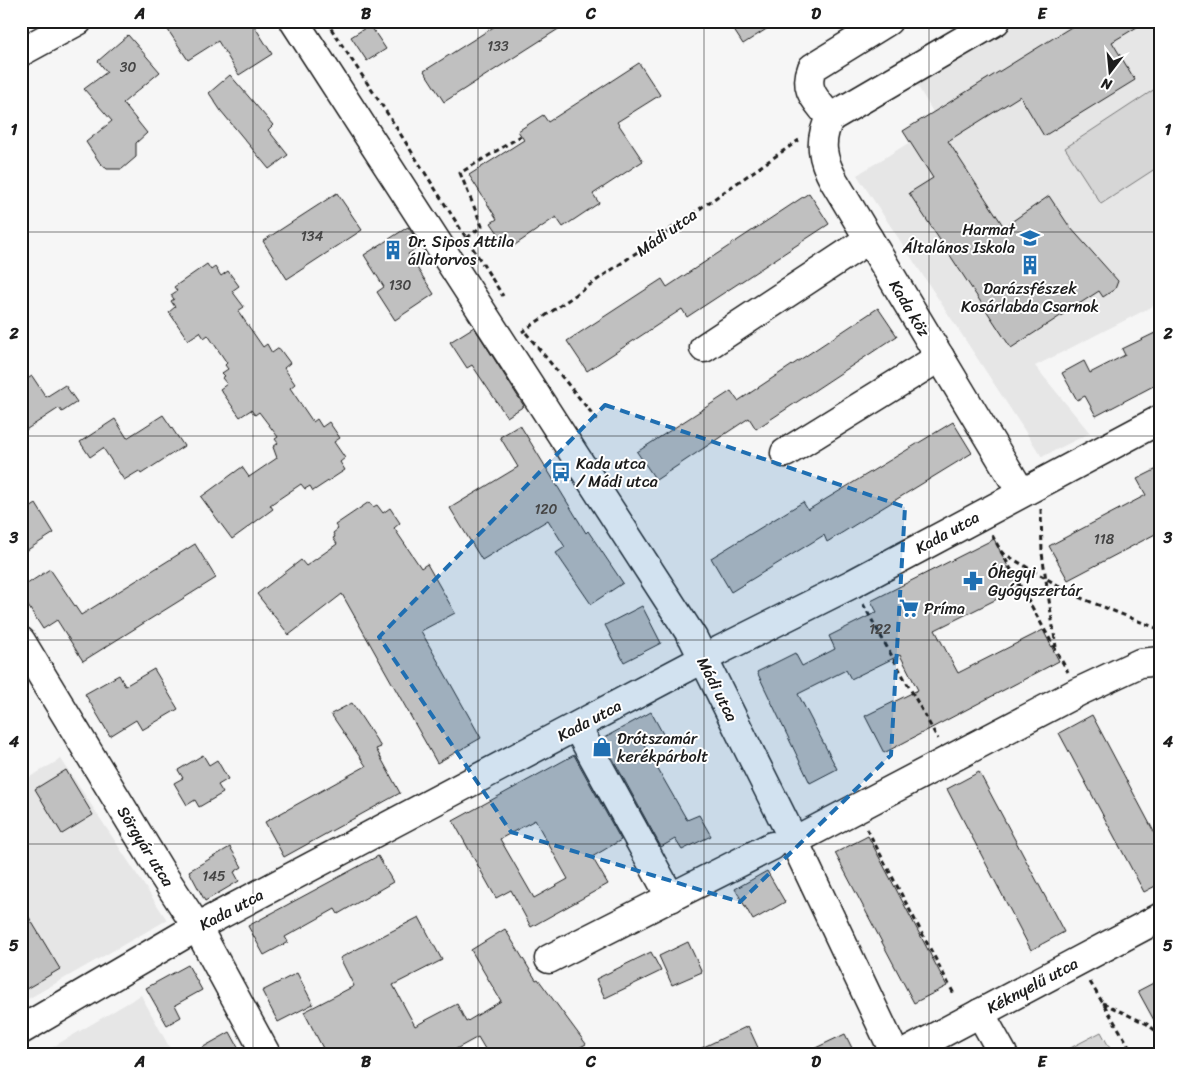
<svg xmlns="http://www.w3.org/2000/svg" width="1182" height="1075" font-family="Sriracha,sans-serif">
<style>
.built{fill:#e6e6e6}
.green{fill:#d6d6d6;stroke:#797979}
.building{fill:#c0c0c0;stroke:#1c1c1c;fill-rule:evenodd}
.lines{fill:none;stroke-linecap:round;stroke-linejoin:round}
.minor-casing{stroke:#1c1c1c;stroke-width:31}
.path{stroke:#1c1c1c;stroke-width:3;stroke-dasharray:5 4;stroke-linecap:butt}
.minor{stroke:#fff;stroke-width:28}
.marked{fill:#1f6fb2;fill-opacity:0.2;stroke:#1f6fb2;stroke-width:4;stroke-dasharray:10 6;stroke-linejoin:round}
.grid{fill:none;stroke:#1c1c1c;stroke-width:1;stroke-opacity:0.55}
.labels{text-anchor:middle;stroke-width:4;stroke-linejoin:round;paint-order:stroke}
.number-label{font-size:14px;fill:#454545}
.poi-label{font-size:16px;fill:#1c1c1c;stroke:#fff;text-anchor:start}
.street-label{font-size:16px;fill:#1c1c1c;stroke:#fff}
.neatline{fill:none;stroke:#1c1c1c;stroke-width:2}
.grid-label{font-size:16px;text-anchor:middle;font-weight:bold;fill:#1c1c1c}
</style>
<rect width="100%" height="100%" fill="#f6f6f6"/>
<filter id="ink" filterUnits="userSpaceOnUse"><feTurbulence type="fractalNoise" baseFrequency=".02" numOctaves="2"/><feDisplacementMap in="SourceGraphic" scale="10" xChannelSelector="R" yChannelSelector="G"/><feConvolveMatrix kernelMatrix="1 2 1 2 8 2 1 2 1" color-interpolation-filters="sRGB"/></filter>
<g filter="url(#ink)">
<g class="built">
<polygon points="1021,21 1155,21 1161,29 1161,302 1035,366 1090,433 1042,457 857,175 910,142 903,131 933,112 917,85"/>
<polygon points="61,759 167,920 21,1003 21,782"/>
<polygon points="141,995 173,1054 41,1054"/>
</g>
<g class="green">
<polygon points="1161,85 1161,165 1101,204 1065,148"/>
<polygon points="1101,1032 1113,1054 1059,1054"/>
</g>
<g class="building">
<polygon points="162,21 251,21 272,54 239,75 218,41 188,60"/>
<polygon points="503,21 571,21 444,102 424,71"/>
<polygon points="728,21 779,21 743,44"/>
<polygon points="1081,21 1147,21 1112,42 1135,80 1044,136 1020,96 948,141 1004,227 1049,196 1069,226 1118,281 1115,289 1103,297 1099,291 1011,348 909,193 933,178 903,131"/>
<polygon points="370,25 386,49 367,61 351,37"/>
<polygon points="128,35 160,72 123,103 147,133 136,143 136,157 122,169 107,169 100,163 86,142 112,121 84,89 107,72 98,61"/>
<polygon points="639,63 660,95 617,122 643,161 593,194 599,203 563,227 556,217 509,249 491,223 497,219 469,175 524,140 518,131 543,115 548,122"/>
<polygon points="230,75 273,125 268,130 288,155 269,169 221,111 209,93"/>
<polygon points="337,193 362,230 287,279 263,241"/>
<polygon points="809,193 829,224 687,317 682,309 587,371 567,341 662,279 667,287"/>
<polygon points="408,227 421,246 408,254 434,294 395,320 377,292 384,287 364,255"/>
<polygon points="207,264 211,270 215,267 221,276 228,271 239,286 232,291 244,307 238,311 263,347 267,344 272,353 279,348 290,363 284,368 295,384 290,388 313,422 317,419 322,427 329,422 340,438 334,442 345,458 340,462 345,470 313,491 310,486 305,489 301,484 270,505 273,509 232,539 201,497 242,467 249,477 277,458 273,447 278,443 275,439 278,437 259,412 255,415 251,410 240,417 220,389 227,384 222,378 225,376 222,373 228,369 225,365 227,363 208,335 204,338 200,332 188,340 169,312 175,307 171,301 174,299 171,295 177,291 174,287"/>
<polygon points="878,308 897,336 756,429 749,418 656,480 637,452 731,391 738,401"/>
<polygon points="474,327 524,406 507,417 472,365 467,368 450,342"/>
<polygon points="1155,333 1161,345 1161,382 1096,416 1085,396 1077,400 1062,373 1084,361 1090,373 1125,355 1122,349"/>
<polygon points="32,376 46,397 65,385 77,402 62,412 59,408 21,433 21,383"/>
<polygon points="163,415 184,446 141,474 139,471 124,480 103,448 90,457 80,442 115,419 127,438"/>
<polygon points="953,422 972,453 827,542 824,535 731,592 711,558 803,502 808,510"/>
<polygon points="520,425 586,533 588,531 623,583 591,604 556,553 565,547 548,520 482,560 450,508 518,467 500,437"/>
<polygon points="1161,467 1161,522 1154,512 1161,525 1161,531 1068,580 1049,546 1146,495 1137,479"/>
<polygon points="369,502 373,507 377,505 383,513 390,508 400,523 394,528 421,568 427,564 455,613 421,631 481,738 437,763 342,594 289,635 257,594 301,560 306,566 337,544 333,538 335,537 333,533 338,529 335,525"/>
<polygon points="36,504 54,533 21,554 21,514"/>
<polygon points="994,539 1019,588 935,630 958,673 1043,630 1059,661 884,753 865,716 918,690 900,655 851,679 846,670 798,694 837,769 810,783 757,672 795,653 802,666 835,649 829,636 877,612 871,601"/>
<polygon points="195,544 216,578 83,661 57,620 43,629 21,595 21,588 50,569 81,615"/>
<polygon points="642,606 661,643 624,662 605,625"/>
<polygon points="154,669 178,709 142,730 136,720 110,736 85,694 119,675 125,686"/>
<polygon points="352,703 381,747 376,749 400,793 284,857 265,822 366,766 331,714"/>
<polygon points="651,712 663,734 644,745 687,820 699,815 711,836 682,850 675,839 661,847 602,739"/>
<polygon points="1092,715 1161,845 1161,883 1144,892 1059,733"/>
<polygon points="203,755 209,765 217,760 228,779 218,785 223,793 199,807 195,800 187,805 174,783 183,778 178,770"/>
<path d="M574,755L621,840L592,857L608,884L531,927L511,890L496,898L453,821ZM535,820L568,879L534,898L500,839Z"/>
<polygon points="66,770 93,815 62,834 35,789"/>
<polygon points="979,772 1064,932 1031,950 947,789"/>
<polygon points="868,836 947,986 914,1003 835,853"/>
<polygon points="230,847 242,867 234,872 239,881 205,901 189,871"/>
<polygon points="378,856 393,882 338,914 335,909 285,937 288,942 264,955 248,926"/>
<polygon points="767,871 785,902 753,920 735,889"/>
<polygon points="21,904 60,969 21,992"/>
<polygon points="419,917 442,960 393,985 415,1026 457,1004 466,1022 501,1001 471,950 505,929 536,980 538,979 586,1044 568,1054 488,1054 478,1037 447,1054 326,1054 304,1012 354,986 340,958"/>
<polygon points="688,942 702,972 672,985 659,956"/>
<polygon points="651,952 661,971 605,998 596,979"/>
<polygon points="188,965 202,990 175,1005 181,1017 167,1025 146,988"/>
<polygon points="297,973 313,1004 278,1022 262,991"/>
<polygon points="1161,979 1161,1033 1138,991"/>
<polygon points="748,1026 761,1054 689,1054"/>
<polygon points="230,1032 242,1054 191,1054"/>
<polygon points="845,1034 855,1054 803,1054"/>
</g>
<g class="lines">
<defs>
<g id="minor">
<polyline points="294,21 693,638 794,841 895,1054"/>
<path d="M996,21L830,118C818,141 822,159 834,181L1021,492"/>
<polyline points="21,52 78,21"/>
<path d="M830,118C817,100 803,91 812,68L888,21"/>
<polyline points="704,348 869,239"/>
<polyline points="785,453 940,357"/>
<polyline points="21,641 161,872 197,927 266,1054"/>
<polyline points="577,727 671,898"/>
<polyline points="794,841 1078,692 1140,663 1161,661"/>
<polyline points="549,959 772,846"/>
<polyline points="980,1013 1003,1054"/>
<polyline points="21,1030 197,927 720,650 852,584 1161,419"/>
<polyline points="903,1054 1161,917"/>
</g>
</defs>
<use href="#minor" class="minor-casing"/>
<g class="path">
<polyline points="326,21 389,116 503,296"/>
<polyline points="467,238 482,226 460,173 521,136"/>
<polyline points="522,332 799,140"/>
<polyline points="526,333 599,422"/>
<polyline points="1041,509 1042,553 1056,647"/>
<polyline points="992,535 1068,672"/>
<polyline points="1001,552 1076,596 1161,630"/>
<polyline points="863,604 938,739"/>
<polyline points="867,829 954,994"/>
<polyline points="1090,982 1134,1054"/>
<polyline points="1103,1003 1147,1024 1161,1035"/>
<polyline points="1050,1054 1052,1053"/>
</g>
<use href="#minor" class="minor"/>
</g>
</g>
<path class="marked" d="M605,405L905,507L891,755L740,902L511,832L379,637Z"/>
<path class="grid" d="M253,21V1054M478,21V1054M704,21V1054M929,21V1054M21,232H1161M21,436H1161M21,640H1161M21,844H1161"/>
<defs>
<symbol id="school-bare" viewBox="-9 -9 18 18"><path d="M0-5L7-2L0 1L-7-2ZM-4 1L0 2.5L4 1V4Q0 6-4 4Z" fill="#1f6fb2" stroke="#fff" stroke-width="2.5" paint-order="stroke"/></symbol>
<symbol id="building-bare" viewBox="-9 -9 18 18"><path d="M-4-6H4V6H1V3H-1V6H-4ZM-2.5-4.3h1.7v1.8h-1.7ZM.8-4.3h1.7v1.8H.8ZM-2.5-1h1.7V.8h-1.7ZM.8-1h1.7V.8H.8Z" fill="#1f6fb2" stroke="#fff" stroke-width="2.5" paint-order="stroke"/></symbol>
<symbol id="bus-bare" viewBox="-9 -9 18 18"><path d="M-5-6H5V4H4V6H2V4H-2V6H-4V4H-5ZM-3.5-4V0h7V-4ZM-3.5 1.2v1.5H-2V1.2ZM2 1.2v1.5H3.5V1.2Z" fill="#1f6fb2" stroke="#fff" stroke-width="2.5" paint-order="stroke"/></symbol>
<symbol id="pharmacy-bare" viewBox="-9 -9 18 18"><path d="M-2-6h4v4h4v4h-4v4h-4v-4h-4v-4h4Z" fill="#1f6fb2" stroke="#fff" stroke-width="2.5" paint-order="stroke"/></symbol>
<symbol id="supermarket-bare" viewBox="-9 -9 18 18"><path d="M-6-5.5h2.5l.6 2H6L4.5 2H-2.5L-4.4-4H-6ZM-1.5 3.2a1.3 1.3 0 1 0 .1 0ZM3 3.2a1.3 1.3 0 1 0 .1 0Z" fill="#1f6fb2" stroke="#fff" stroke-width="2.5" paint-order="stroke"/></symbol>
<symbol id="shop-bare" viewBox="-9 -9 18 18"><path d="M-5-2.5h2.3a2.7 3.5 0 0 1 5.4 0H5L5.5 6h-11ZM-1.5-2.5h3a1.5 2.3 0 0 0-3 0Z" fill="#1f6fb2" stroke="#fff" stroke-width="2.5" paint-order="stroke"/></symbol>
</defs>
<g fill-rule="evenodd">
<use href="#school-bare" x="1016" y="224" width="28" height="28"/>
<use href="#building-bare" x="379" y="236" width="28" height="28"/>
<use href="#building-bare" x="1016" y="251" width="28" height="28"/>
<use href="#bus-bare" x="547" y="458" width="28" height="28"/>
<use href="#pharmacy-bare" x="959" y="567" width="28" height="28"/>
<use href="#supermarket-bare" x="895" y="594" width="28" height="28"/>
<use href="#shop-bare" x="588" y="733" width="28" height="28"/>
</g>
<g class="labels">
<g class="number-label">
<text x="498" y="51">133</text>
<text x="128" y="72">30</text>
<text x="312" y="241">134</text>
<text x="400" y="290">130</text>
<text x="546" y="514">120</text>
<text x="1104" y="544">118</text>
<text x="880" y="634">122</text>
<text x="214" y="881">145</text>
</g>
<g class="poi-label">
<text x="1015" y="235" text-anchor="end">Harmat<tspan x="1015" dy="18">Általános Iskola</tspan></text>
<text x="408" y="247">Dr. Sipos Attila<tspan x="408" dy="18">állatorvos</tspan></text>
<text x="1030" y="294" text-anchor="middle">Darázsfészek<tspan x="1030" dy="18">Kosárlabda Csarnok</tspan></text>
<text x="576" y="469">Kada utca<tspan x="576" dy="18">/ Mádi utca</tspan></text>
<text x="988" y="578">Óhegyi<tspan x="988" dy="18">Gyógyszertár</tspan></text>
<text x="924" y="614">Príma</text>
<text x="617" y="744">Drótszamár<tspan x="617" dy="18">kerékpárbolt</tspan></text>
</g>
<g class="street-label">
<text transform="translate(666 232) rotate(-35)" y="6">Mádi utca</text>
<text transform="translate(910 308) rotate(59)" y="6">Kada köz</text>
<text transform="translate(947 532) rotate(-29)" y="6">Kada utca</text>
<text transform="translate(718 689) rotate(63)" y="6">Mádi utca</text>
<text transform="translate(589 720) rotate(-28)" y="6">Kada utca</text>
<text transform="translate(146 846) rotate(58)" y="6">Sörgyár utca</text>
<text transform="translate(231 909) rotate(-28)" y="6">Kada utca</text>
<text transform="translate(1032 985) rotate(-28)" y="6">Kéknyelű utca</text>
</g>
</g>
<rect width="1182" height="1075" fill="none" stroke="#fff" stroke-width="55"/>
<g transform="translate(1110 72) rotate(196)" stroke="#ffffff" stroke-width="4" paint-order="stroke">
<path d="M0-4L9 19L0 12L-9 19Z" fill="#1c1c1c"/>
<text y="-8" font-size="14" font-weight="bold" text-anchor="middle" fill="#1c1c1c">N</text>
</g>
<rect x="28" y="28" width="1126" height="1020" class="neatline"/>
<g class="grid-label">
<text x="140" y="19">A</text>
<text x="366" y="19">B</text>
<text x="591" y="19">C</text>
<text x="816" y="19">D</text>
<text x="1042" y="19">E</text>
<text x="14" y="135">1</text>
<text x="1168" y="135">1</text>
<text x="14" y="339">2</text>
<text x="1168" y="339">2</text>
<text x="14" y="543">3</text>
<text x="1168" y="543">3</text>
<text x="14" y="747">4</text>
<text x="1168" y="747">4</text>
<text x="14" y="951">5</text>
<text x="1168" y="951">5</text>
<text x="140" y="1067">A</text>
<text x="366" y="1067">B</text>
<text x="591" y="1067">C</text>
<text x="816" y="1067">D</text>
<text x="1042" y="1067">E</text>
</g>
</svg>
